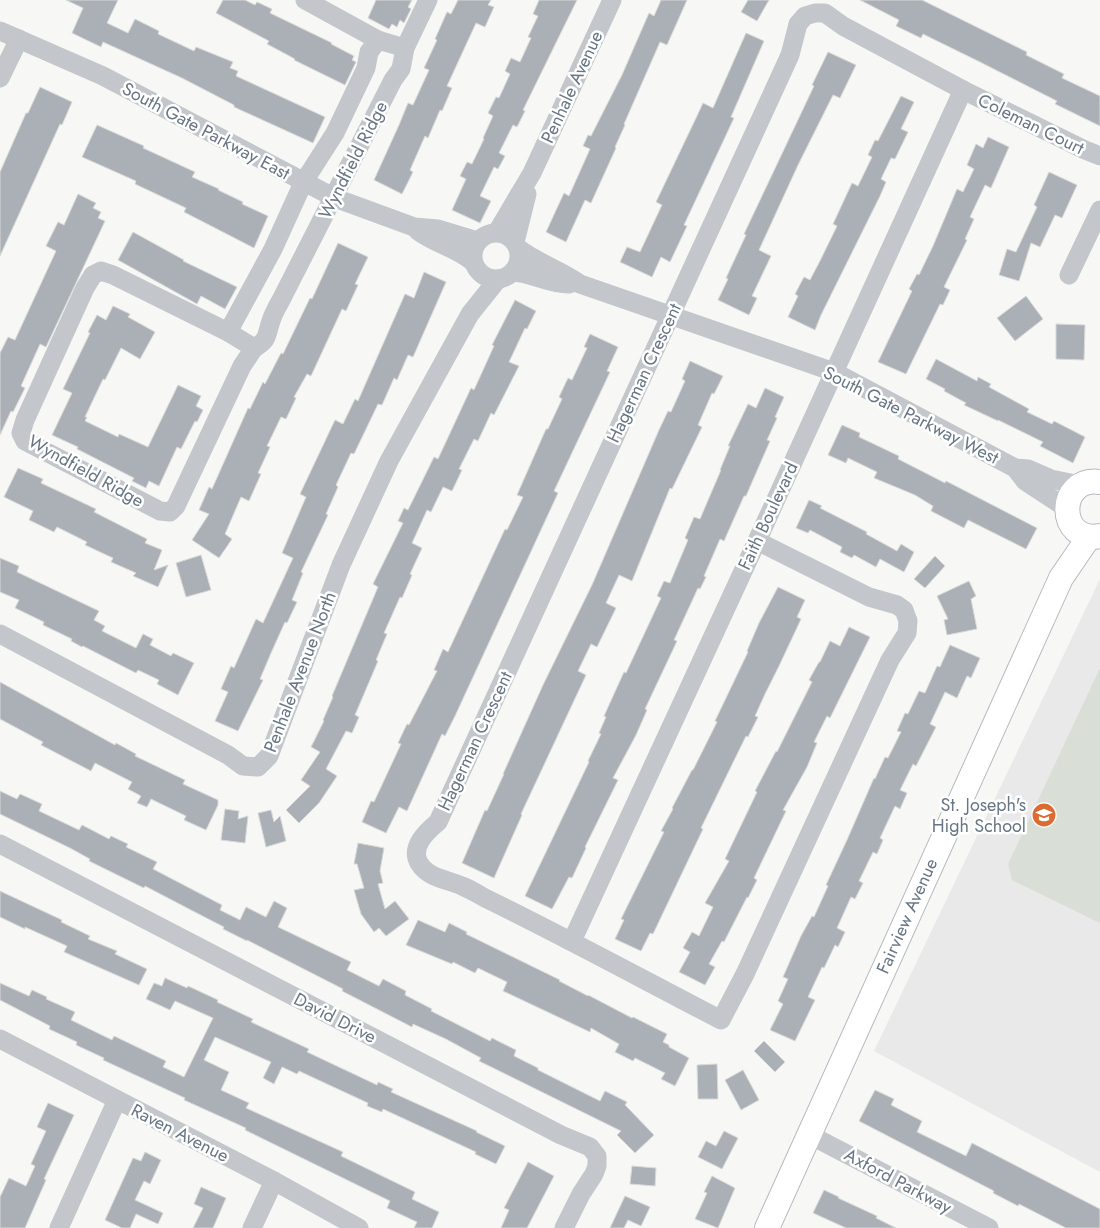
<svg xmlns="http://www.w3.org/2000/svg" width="1100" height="1228" font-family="Jost,sans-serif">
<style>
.built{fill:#e8e9e8}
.green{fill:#d9ded6}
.building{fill:#aab0b6;stroke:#d9d9d7}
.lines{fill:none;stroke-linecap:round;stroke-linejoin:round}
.major-casing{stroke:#b6babe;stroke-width:26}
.minor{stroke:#c3c6ca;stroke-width:19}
.major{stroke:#fff;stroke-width:24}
.labels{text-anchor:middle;stroke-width:5;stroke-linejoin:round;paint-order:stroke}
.street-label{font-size:18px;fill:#687584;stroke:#fff}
.poi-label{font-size:18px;fill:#687584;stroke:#fff;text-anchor:end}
</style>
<rect width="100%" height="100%" fill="#f7f8f5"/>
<polygon class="built" points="1100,579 1100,1172 874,1051"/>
<polygon class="green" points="1100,668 1100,923 1012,880 1008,864"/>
<g class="building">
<polygon points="66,0 118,0 107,23 128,33 135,19 159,31 158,34 194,51 196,47 233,62 230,68 238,71 236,76 325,117 313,143 234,107 234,105 182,78 103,42 101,47 72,33 83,8"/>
<polygon points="223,0 245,0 255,5 257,2 272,9 270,13 332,43 331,44 354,56 352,60 356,62 355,64 345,85 294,60 295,59 267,44 269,41 216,13"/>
<polygon points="376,0 412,0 408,7 411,9 404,23 400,20 397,27 392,24 389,29 368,18"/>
<polygon points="458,0 491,0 488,5 494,7 485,27 476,23 447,86 452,88 442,111 440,110 428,138 425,136 410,170 413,172 402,194 374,180 399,125 408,103 413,105 429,70 424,68 437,40 435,39 447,12 451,14"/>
<polygon points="539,0 577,0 523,110 525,111 517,127 513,125 499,153 505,156 498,169 494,167 480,196 491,201 480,223 452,210 466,179 460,176 467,162 472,164 484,139 483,138 493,116 488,113 496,97 499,98 510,74 505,71 511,58 520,62 531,38 528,37 538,16 533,14"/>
<polygon points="661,0 687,0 667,45 660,42 624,124 625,125 615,147 616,148 591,203 585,200 566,242 546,232 564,193 569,196 590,149 583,146 588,135 591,136 622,75 649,13 654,16"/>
<polygon points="748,0 769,0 757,21 741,12"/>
<polygon points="860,0 922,0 1027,52 1026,55 1064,74 1062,78 1100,96 1100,126 1055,104 1057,101 980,62 923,34 921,38 896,26 899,20"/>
<polygon points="746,33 764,41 731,117 734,118 684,225 687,226 670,262 661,257 652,277 620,262 627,247 640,252 662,205 656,202 697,116 703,103 713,108"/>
<polygon points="828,52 856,65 840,98 833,95 798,165 759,250 771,256 752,296 757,298 749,315 718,300 728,279 726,278 746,235 744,234 814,86 812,85"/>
<polygon points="40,87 72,102 62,125 60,124 0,256 0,172 26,113 28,113"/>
<polygon points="901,96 914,102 901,129 908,132 895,159 891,158 881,179 886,182 880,196 821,315 815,330 788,317 798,296 795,294 804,277 810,280 820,261 837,226 833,224 852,183 858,186 872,157 868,155 875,140 878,141"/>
<polygon points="97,125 144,146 143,148 195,172 192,177 219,189 218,190 243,202 242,204 268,216 254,248 184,212 186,208 135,184 136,181 82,157"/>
<polygon points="988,137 1009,147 991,188 985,185 970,217 974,219 965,239 967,240 944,287 950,290 943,305 940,304 906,374 878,362 912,291 909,289 917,274 919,275 933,246 957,189 963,192 974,169 967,165 976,144 983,148"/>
<polygon points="1049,172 1077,185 1062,218 1055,215 1040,247 1031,243 1019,281 999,275 1007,249 1016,252 1037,207 1034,205"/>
<polygon points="78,194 96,203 93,208 101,212 98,218 105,221 46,347 40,344 21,386 25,388 13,412 11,411 0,435 0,353 8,337 15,340 56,251 46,246 58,222 64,225"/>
<polygon points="133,232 184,260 183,261 237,287 225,309 201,296 197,304 118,260"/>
<polygon points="338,243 368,257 355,284 358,285 346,311 342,309 311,376 307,374 294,397 296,398 286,419 281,417 267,446 270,447 258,473 261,474 249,501 241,497 225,534 232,539 219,558 192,540 209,514 199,510 209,487 212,489 248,408 250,409 263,382 265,384 281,353 283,354 310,298 312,299"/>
<polygon points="424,272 446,282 413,357 408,355 397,380 394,378 382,405 378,404 354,454 351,453 336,485 338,487 326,514 328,515 301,572 303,573 292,600 297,602 287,623 285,622 271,653 260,679 263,680 238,731 215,721 228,692 221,689 231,666 234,668 256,619 263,623 293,558 282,553 306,497 300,494 335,420 343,424 355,399 358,401 405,294 414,298"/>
<polygon points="1026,296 1043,319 1015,341 997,318"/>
<polygon points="515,300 536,311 527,329 525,328 509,362 519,366 494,415 491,413 478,441 474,439 459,469 462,470 452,491 443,487 431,512 427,510 412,543 422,548 410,574 412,575 402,598 400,597 384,633 387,634 376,660 378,661 355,715 359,717 352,733 346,731 326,769 337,776 319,803 299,823 286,810 310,786 301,780 320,752 311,747 324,721 323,720 333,697 332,696 378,587 373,584 403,523 398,521 404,508 408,510 434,457 438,459 471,388 474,390 494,346 492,345"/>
<polygon points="113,306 130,314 128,317 155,332 140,359 121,348 105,380 103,379 85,417 87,417 85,421 118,437 119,434 148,447 178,385 201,396 196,406 203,410 197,422 195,421 181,449 177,447 159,486 149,481 146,488 132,481 134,478 77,449 78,447 52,435 72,393 63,389 90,333 88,332 97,315 106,320"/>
<polygon points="1056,324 1085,325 1084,360 1056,359"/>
<polygon points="590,334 618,347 607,371 610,372 554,491 558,493 455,716 445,736 442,734 407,811 399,807 386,833 362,822 371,801 374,802 401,744 398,743 407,724 409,725 437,671 434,670 443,649 448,652 505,529 507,530 523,497 517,495 546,429 548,429 562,399 559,397 568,378 572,380 587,348 584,347"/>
<polygon points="936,359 977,381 978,377 991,384 989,387 1029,409 1027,412 1052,424 1054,421 1085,437 1073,463 1040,446 1043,442 998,420 998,421 964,405 966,403 944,391 945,389 926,379"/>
<polygon points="690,361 723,376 714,394 712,393 698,425 702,427 672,489 670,488 632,581 619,575 606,603 616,608 597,647 591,644 578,671 586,675 521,814 522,815 494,878 462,863 485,810 487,811 504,774 503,774 543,685 592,585 659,430 668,411 671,412 685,381 682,379"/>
<polygon points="765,388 784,397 775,417 777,418 767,440 770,441 746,496 744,496 724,541 720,539 704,576 706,577 700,589 698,588 674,640 677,641 645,709 647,710 636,735 613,778 618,780 585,847 586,848 572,878 569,877 552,909 525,896 589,762 588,761 601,734 599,733 606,717 604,716 624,672 626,673 661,598 657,596 664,581 670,583 688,540 685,538 694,517 700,519 721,470 720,470 730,446 728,446 748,404 756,408"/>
<polygon points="842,425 860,433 859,437 899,456 898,459 945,483 946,481 1037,528 1026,549 968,520 964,528 931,511 933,506 915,495 874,478 877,472 848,458 846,463 828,455"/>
<polygon points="18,468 43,479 41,483 96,509 94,512 147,539 145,543 162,550 154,570 168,565 158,587 133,576 136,573 111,562 113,558 85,545 87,542 57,527 54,532 29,520 33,511 4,497"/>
<polygon points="809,500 822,506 820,508 867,532 866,534 897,551 901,544 914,552 904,572 880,559 876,567 854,555 852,558 840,552 842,547 810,530 808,533 796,528"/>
<polygon points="201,555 211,590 186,597 176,563"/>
<polygon points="935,556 945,566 925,588 914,579"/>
<polygon points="0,558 19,566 17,572 99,611 94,620 105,626 102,631 136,648 143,634 153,639 150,645 171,656 173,653 194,663 178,695 157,684 159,680 138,670 136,673 83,646 82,647 71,641 72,639 43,625 44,622 15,608 19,600 0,592"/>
<polygon points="969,581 976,596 971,599 977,629 947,635 944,620 948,619 937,596"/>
<polygon points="778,587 805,600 797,617 801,619 779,666 765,694 755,716 758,717 748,737 746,736 701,828 703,829 653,934 650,933 641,951 615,939 624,920 621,919 664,832 661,831 673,809 672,808 692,770 693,770 717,722 715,721 748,652 747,651 759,623"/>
<polygon points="849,627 870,637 830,718 827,716 814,742 817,743 807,767 783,810 786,811 754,878 757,880 748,898 747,897 724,942 722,941 709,964 715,967 705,985 679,972 690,952 683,948 692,932 699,936 713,907 705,903 729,861 725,859 757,792 755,791 776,751 777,752 812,682 809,680 819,662 820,662 830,641 840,646"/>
<polygon points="950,645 980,658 971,678 967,676 957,698 945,692 930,724 936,727 916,766 913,764 900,790 907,793 900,809 895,806 880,838 883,840 877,854 873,852 859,881 863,883 855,899 851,897 837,928 845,932 838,947 835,945 824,968 822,967 808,997 815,1000 795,1041 770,1030 783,1004 778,1001 788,979 783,977 801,936 812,916 814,917 828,886 826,885 847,840 874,778 875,779 885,757 888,758 901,732 897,731 905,713 908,714 919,691 925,693 937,666 940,667"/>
<polygon points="0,682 115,745 116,743 136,754 135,756 185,780 183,784 218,800 218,805 206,830 184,820 186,816 151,799 147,807 137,803 141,796 128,789 132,782 95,763 91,771 41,745 43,742 0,719"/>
<polygon points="0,791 17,799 20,794 42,804 39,811 79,830 82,825 109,839 111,836 128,844 126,847 157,862 153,869 222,905 220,910 240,920 246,907 266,917 274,901 287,908 278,927 351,962 347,970 379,986 383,979 406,991 405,995 432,1009 431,1011 490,1041 492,1038 516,1050 514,1056 538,1068 538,1070 600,1101 605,1091 627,1102 625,1105 654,1135 635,1153 617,1135 621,1131 479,1061 481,1058 446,1039 413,1024 412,1027 342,991 343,989 247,940 247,941 223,929 224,927 191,910 145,886 144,888 89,861 90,859 70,848 0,814"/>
<polygon points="225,809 239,811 238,819 248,816 245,843 221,840"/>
<polygon points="271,810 274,822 280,816 286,841 266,847 258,813"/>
<polygon points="358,843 384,848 380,871 383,883 378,884 385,909 395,901 409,919 386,936 379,928 374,932 361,914 354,890 364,888 357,864 354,864"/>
<polygon points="0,891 62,920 61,922 90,936 88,939 117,951 115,954 147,969 139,985 64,952 67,946 25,927 25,929 0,917"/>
<polygon points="418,920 445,932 449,923 467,932 466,934 560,980 559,981 588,996 588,995 632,1018 633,1017 667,1034 663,1042 669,1045 669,1047 689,1058 675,1086 661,1079 665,1073 635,1058 633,1061 615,1052 619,1044 591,1028 590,1032 503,991 507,982 478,968 475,973 453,962 452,964 406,945"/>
<polygon points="165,978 187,988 188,986 218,1000 217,1002 253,1019 251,1022 309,1049 307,1052 377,1085 378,1082 393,1089 391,1092 477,1131 476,1132 505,1146 496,1164 475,1154 476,1152 383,1109 382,1112 367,1106 368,1103 299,1071 297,1074 282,1067 274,1084 263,1078 271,1062 215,1037 204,1060 229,1072 221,1090 249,1103 246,1108 343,1152 341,1156 415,1192 412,1199 439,1212 432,1228 414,1228 417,1222 387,1208 390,1201 245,1130 246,1128 184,1100 185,1098 103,1060 104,1058 76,1045 77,1042 49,1029 50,1026 0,1000 0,983 29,996 32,990 47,997 46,999 75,1012 71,1020 112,1040 114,1036 166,1061 163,1067 184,1077 213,1018 175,1001 170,1010 146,999 154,983 162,986"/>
<polygon points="764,1041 785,1062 775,1072 754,1051"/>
<polygon points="717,1064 718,1099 698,1099 697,1065"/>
<polygon points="743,1070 759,1100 741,1110 725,1080"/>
<polygon points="875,1090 894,1099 891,1105 922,1121 917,1132 966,1156 972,1143 1100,1209 1100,1228 1066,1228 1019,1204 1018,1206 993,1193 994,1191 859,1121"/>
<polygon points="48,1103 74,1115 44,1179 46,1180 25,1228 0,1228 0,1197 9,1178 26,1186 35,1166 31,1164 46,1131 37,1127"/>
<polygon points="724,1131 738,1138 722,1169 698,1157 706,1141 716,1146"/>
<polygon points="145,1152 161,1160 150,1184 144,1181 135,1200 163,1213 158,1224 136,1214 130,1228 122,1228 105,1220 133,1158 141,1161"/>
<polygon points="528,1162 554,1176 527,1228 501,1228 509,1210 504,1208"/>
<polygon points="632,1166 656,1168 655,1186 630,1184"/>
<polygon points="712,1176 735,1188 718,1228 695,1219 707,1193 704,1192"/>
<polygon points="201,1187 226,1198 213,1228 193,1228 203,1208 194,1204"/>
<polygon points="824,1190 839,1197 838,1198 877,1216 876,1218 896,1228 846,1228 813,1213"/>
<polygon points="625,1196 650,1207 641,1226 628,1220 624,1228 610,1228"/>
</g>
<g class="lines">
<defs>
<g id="major">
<path d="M1100,482C1056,476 1057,544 1100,536"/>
<polyline points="767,1228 1061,578 1089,537"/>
</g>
</defs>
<use href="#major" class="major-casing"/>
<g class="minor">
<polyline points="305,0 378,40 405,48 428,0"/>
<polyline points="0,31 103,76 335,198 414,227 438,229 478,241"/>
<polyline points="0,78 19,39"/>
<path d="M418,231C435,244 457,248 473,262"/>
<polyline points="497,232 532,173 612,0"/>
<circle cx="496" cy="256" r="23"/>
<polyline points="515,242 527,194"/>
<path d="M518,248C537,263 561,270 580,284L834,372L1015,468L1025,481L1066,508"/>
<polygon points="101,271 113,275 228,332 254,348 242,366 176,506 170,512 160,511 29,443 25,441 21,433 25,420 85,288 93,275"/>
<path d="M513,272C532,273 551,285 570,284"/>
<polyline points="1069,275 1100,210"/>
<polyline points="228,332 273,249 303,183 335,133 366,68 369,52 378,40"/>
<path d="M254,348C269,340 266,335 271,321C273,314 277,307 281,300C318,227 356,154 393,80L401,69L405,48"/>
<polyline points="1015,468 1028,469 1051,479 1080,485"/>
<path d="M757,541L869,597L897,605L904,610L908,621L907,633L890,660L745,974L721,1020C642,979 565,937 485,898C478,894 470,889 462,886C447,879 429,879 419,863C410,847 426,832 438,822L790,55L798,24L805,16L815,13H825L843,26L963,90L1085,150L1100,156"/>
<polyline points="0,634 228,755 243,766 258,767 269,756 341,565 389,461 470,314 498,279"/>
<polyline points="0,844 561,1135 590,1147 597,1156 597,1166 594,1174 581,1194 564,1228"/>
<polyline points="572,941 757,541 963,90"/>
<polyline points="0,1039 274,1181 359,1228"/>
<polyline points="808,1134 989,1228"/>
<polyline points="59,1228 117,1100"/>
<polyline points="252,1228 274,1181"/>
</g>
<use href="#major" class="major"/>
</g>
<defs>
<symbol id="school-disc" viewBox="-11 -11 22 22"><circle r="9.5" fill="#da6c33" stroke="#fff"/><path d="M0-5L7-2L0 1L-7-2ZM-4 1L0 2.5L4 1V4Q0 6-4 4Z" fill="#fff"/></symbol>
</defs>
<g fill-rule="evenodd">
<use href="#school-disc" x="1030" y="801" width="28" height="28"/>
</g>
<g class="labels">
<g class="street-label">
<text transform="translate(572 87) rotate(-65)" y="6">Penhale Avenue</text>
<text transform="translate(1031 124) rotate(26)" y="6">Coleman Court</text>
<text transform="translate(206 131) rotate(28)" y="6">South Gate Parkway East</text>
<text transform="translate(353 160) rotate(-63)" y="6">Wyndfield Ridge</text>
<text transform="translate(644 373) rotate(-65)" y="6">Hagerman Crescent</text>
<text transform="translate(911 415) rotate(27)" y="6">South Gate Parkway West</text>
<text transform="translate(86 471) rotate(29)" y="6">Wyndfield Ridge</text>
<text transform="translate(768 516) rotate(-65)" y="6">Faith Boulevard</text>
<text transform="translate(300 672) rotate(-69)" y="6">Penhale Avenue North</text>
<text transform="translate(475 741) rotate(-65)" y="6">Hagerman Crescent</text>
<text transform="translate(907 916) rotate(-66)" y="6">Fairview Avenue</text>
<text transform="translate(335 1018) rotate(27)" y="6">David Drive</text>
<text transform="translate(180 1133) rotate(27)" y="6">Raven Avenue</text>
<text transform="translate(898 1181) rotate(28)" y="6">Axford Parkway</text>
</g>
<g class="poi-label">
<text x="1026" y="811">St. Joseph's<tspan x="1026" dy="21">High School</tspan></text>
</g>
</g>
</svg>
